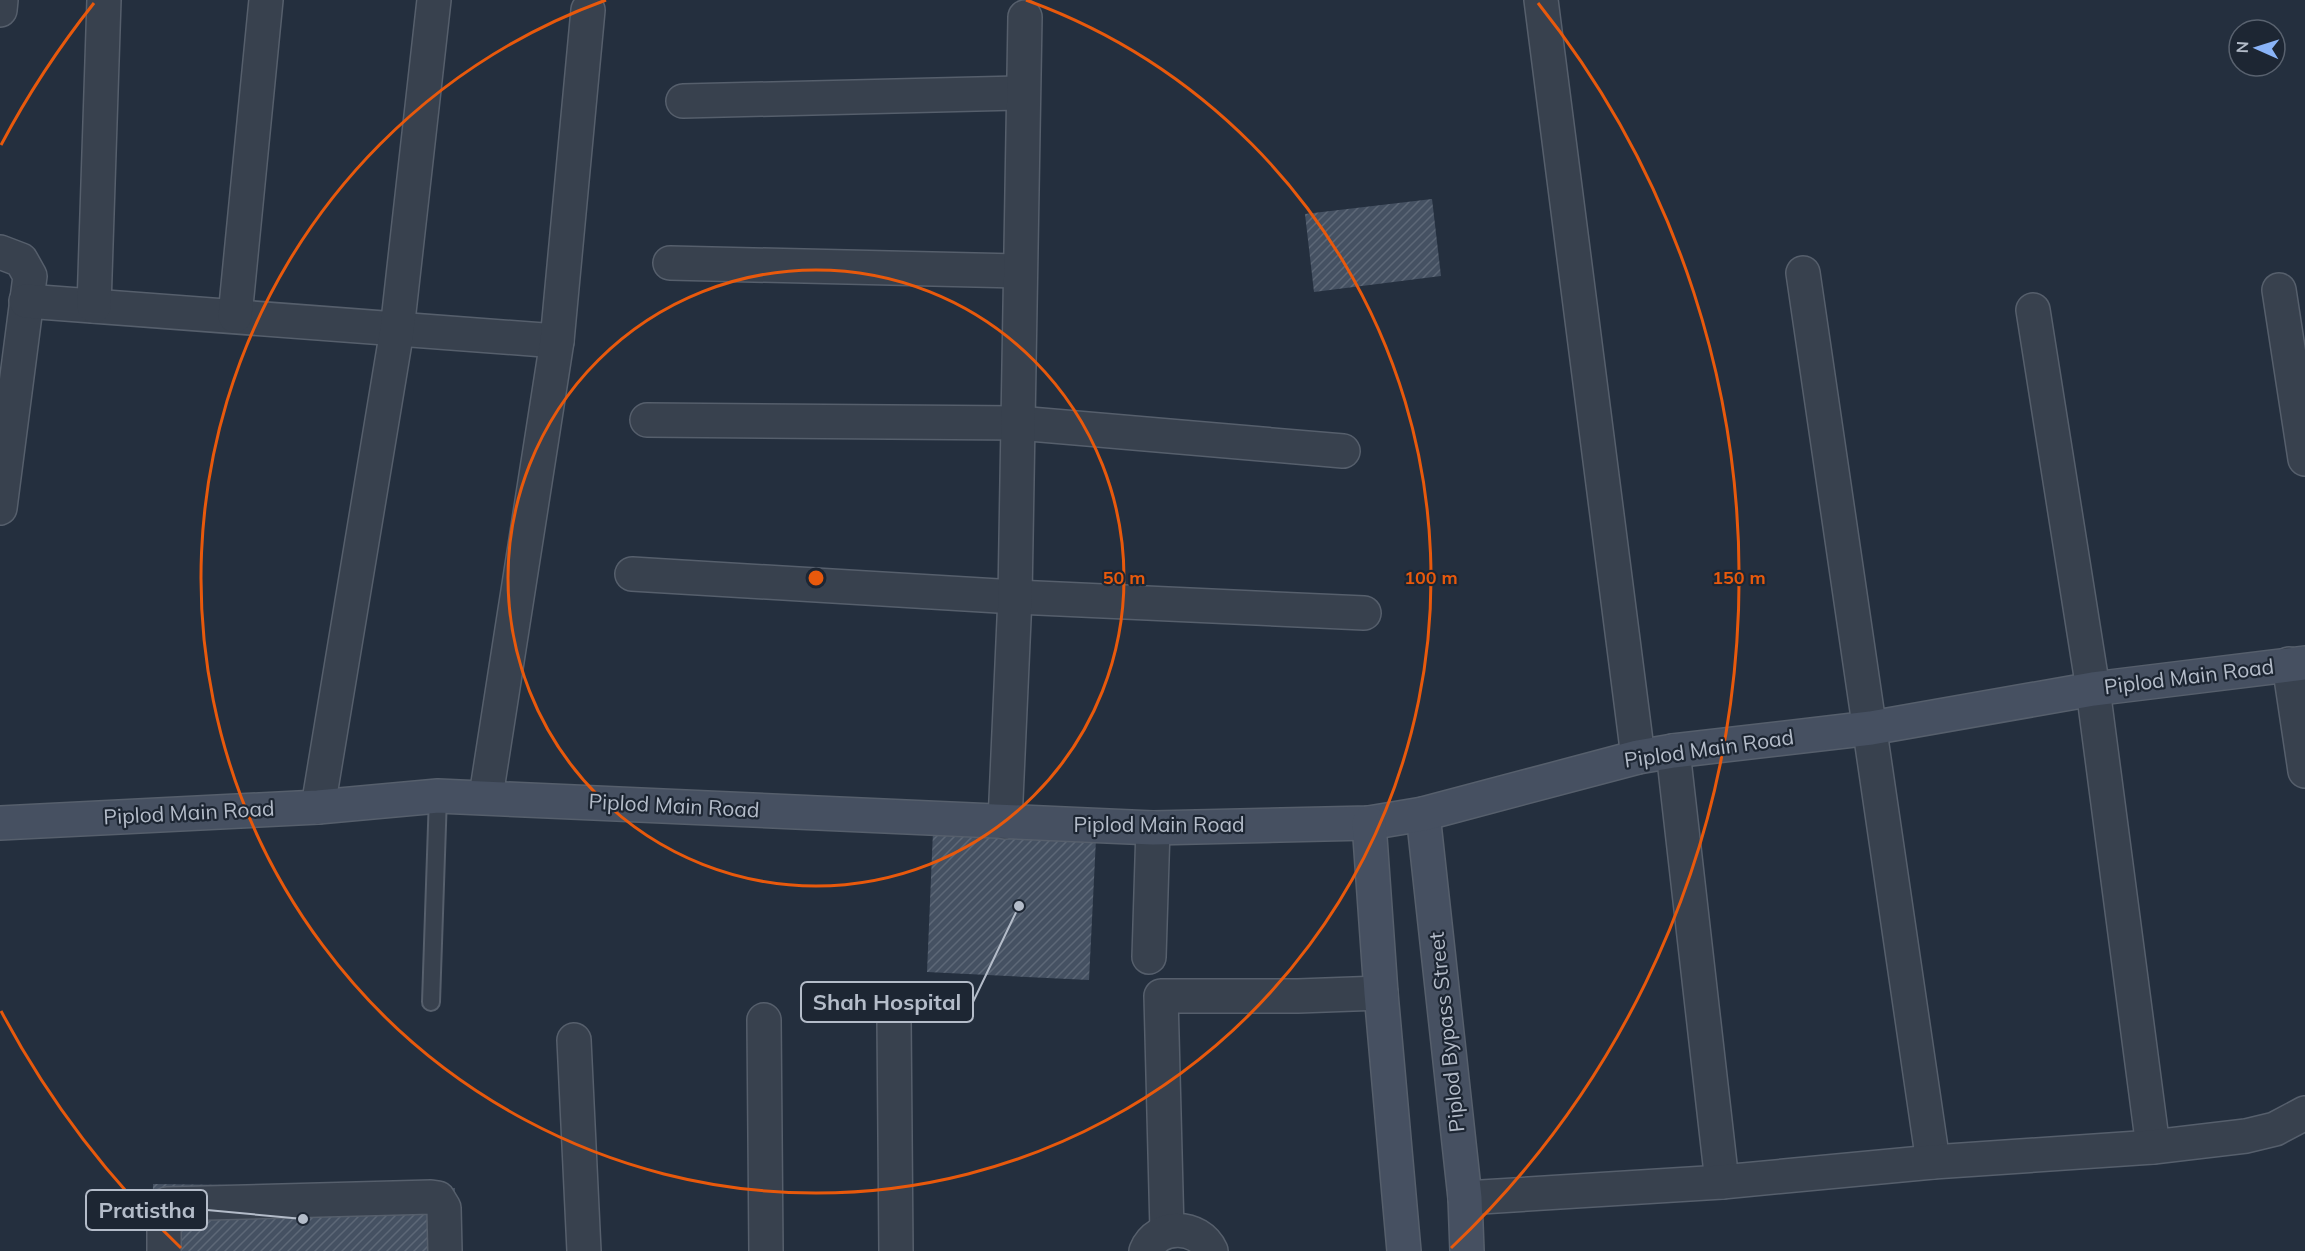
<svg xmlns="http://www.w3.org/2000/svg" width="2305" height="1251" font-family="Mulish,sans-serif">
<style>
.building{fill:url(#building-hatch)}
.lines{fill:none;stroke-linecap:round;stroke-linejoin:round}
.lane-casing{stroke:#565f6c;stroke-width:20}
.street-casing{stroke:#565f6c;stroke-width:36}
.secondary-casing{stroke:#565f6c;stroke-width:36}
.lane{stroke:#38414e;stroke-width:16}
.street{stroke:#38414e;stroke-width:33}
.secondary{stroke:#465061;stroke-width:33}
.ring{fill:none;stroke:#e8590c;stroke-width:3}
.labels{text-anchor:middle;stroke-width:4.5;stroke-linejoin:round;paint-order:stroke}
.street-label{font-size:21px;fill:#b4bcc9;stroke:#1d2633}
.centre{fill:#e8590c;stroke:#1d2633;stroke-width:3}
.ring-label{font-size:18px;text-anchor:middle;font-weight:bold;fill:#e8590c;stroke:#1d2633;stroke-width:4.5;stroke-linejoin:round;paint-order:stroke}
.leader{fill:none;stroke:#b4bcc9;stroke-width:2}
.callout-dot{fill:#b4bcc9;stroke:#1d2633;stroke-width:2}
.callout{fill:#1d2633;stroke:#b4bcc9;stroke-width:2}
.callout-label{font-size:22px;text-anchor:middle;font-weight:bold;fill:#b4bcc9}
</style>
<defs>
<pattern id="building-hatch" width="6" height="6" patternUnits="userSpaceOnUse" patternTransform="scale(1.5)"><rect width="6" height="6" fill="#455162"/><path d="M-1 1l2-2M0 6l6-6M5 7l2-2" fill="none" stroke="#5d6877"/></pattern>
</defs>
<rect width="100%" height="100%" fill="#242f3e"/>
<g class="building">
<polygon points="1432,199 1441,276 1314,292 1305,214"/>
<polygon points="933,831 1096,839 1089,980 927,972"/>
<polygon points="153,1184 455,1188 454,1251 152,1251"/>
</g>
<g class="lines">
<defs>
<polyline id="lane" points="431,1002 438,796"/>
<g id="street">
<polyline points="1541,0 1638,757"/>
<polyline points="0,10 1,0"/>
<polyline points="683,101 1023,93"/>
<polyline points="0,252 21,260 30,276 0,508"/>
<polyline points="670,263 1020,271"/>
<polyline points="1803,273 1933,1162"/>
<polyline points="2279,290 2305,459"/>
<polyline points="26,301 557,341"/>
<polyline points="94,306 104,0"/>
<polyline points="2033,310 2093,689 2153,1147"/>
<polyline points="235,316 266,0"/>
<polyline points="647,420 1018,423 1343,451"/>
<polyline points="632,574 1015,597 1364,613"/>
<polyline points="2289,664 2305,771"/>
<polyline points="1673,751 1722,1182"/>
<polyline points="486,796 557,341 588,10"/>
<polyline points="318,807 397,330 434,0"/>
<polyline points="1005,822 1015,597 1025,17"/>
<polyline points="1149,957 1153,828"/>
<polyline points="894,1019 896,1251"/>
<polyline points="764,1020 766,1251"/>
<polyline points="574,1040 584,1251"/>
<polyline points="1465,1198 1722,1182 1933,1162 2153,1147 2246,1136 2275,1129 2305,1113"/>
<polyline points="1167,1231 1161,996 1298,996 1381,993"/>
<polyline points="164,1251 164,1211 167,1204 431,1197 438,1198 444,1208 445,1251"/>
<path d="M1146,1251C1157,1223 1199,1224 1211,1251"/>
</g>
<g id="secondary">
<polyline points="1423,814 1465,1198 1467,1251"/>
<polyline points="0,823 318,807 438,796 1153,828 1369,823 1423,814 1638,757 1673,751 1871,728 2093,689 2305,663"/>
<polyline points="1369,823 1381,993 1404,1251"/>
</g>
</defs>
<use href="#lane" class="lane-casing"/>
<use href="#street" class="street-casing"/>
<use href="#secondary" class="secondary-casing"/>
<use href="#lane" class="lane"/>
<use href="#street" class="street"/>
<use href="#secondary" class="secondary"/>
</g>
<g class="ring">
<circle cx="816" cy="578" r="308"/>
<path d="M1026 0A615 615 0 1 1 606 0"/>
<path d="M181 1248A923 923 0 0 1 1 1011M1 145A923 923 0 0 1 94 3M1538 3A923 923 0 0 1 1451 1248"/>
</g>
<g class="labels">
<g class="street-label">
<text transform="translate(2189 677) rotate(-7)" y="7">Piplod Main Road</text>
<text transform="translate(1709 749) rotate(-8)" y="7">Piplod Main Road</text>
<text transform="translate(674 806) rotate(3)" y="7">Piplod Main Road</text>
<text transform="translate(189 813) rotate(-3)" y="7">Piplod Main Road</text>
<text x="1159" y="832">Piplod Main Road</text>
<text transform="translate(1447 1032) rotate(-96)" y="7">Piplod Bypass Street</text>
</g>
</g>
<circle cx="816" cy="578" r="9" class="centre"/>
<g class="ring-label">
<text x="1124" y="584">50 m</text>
<text x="1431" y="584">100 m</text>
<text x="1739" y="584">150 m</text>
</g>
<path class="leader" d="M1019 906L973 1002M303 1219L207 1210"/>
<g class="callout-dot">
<circle cx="1019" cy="906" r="6"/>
<circle cx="303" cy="1219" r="6"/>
</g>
<g class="callout">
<rect x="801" y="982" width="172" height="40" rx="6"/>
<rect x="86" y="1190" width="121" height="40" rx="6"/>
</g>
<g class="callout-label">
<text x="887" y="1010">Shah Hospital</text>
<text x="147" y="1218">Pratistha</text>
</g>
<g transform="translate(2257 48) rotate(273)"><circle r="28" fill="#1d2633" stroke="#59626f" stroke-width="1.5"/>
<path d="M0-4.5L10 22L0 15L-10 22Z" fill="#8ab4f8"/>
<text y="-9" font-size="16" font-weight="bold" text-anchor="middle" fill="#b4bcc9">N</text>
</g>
</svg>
